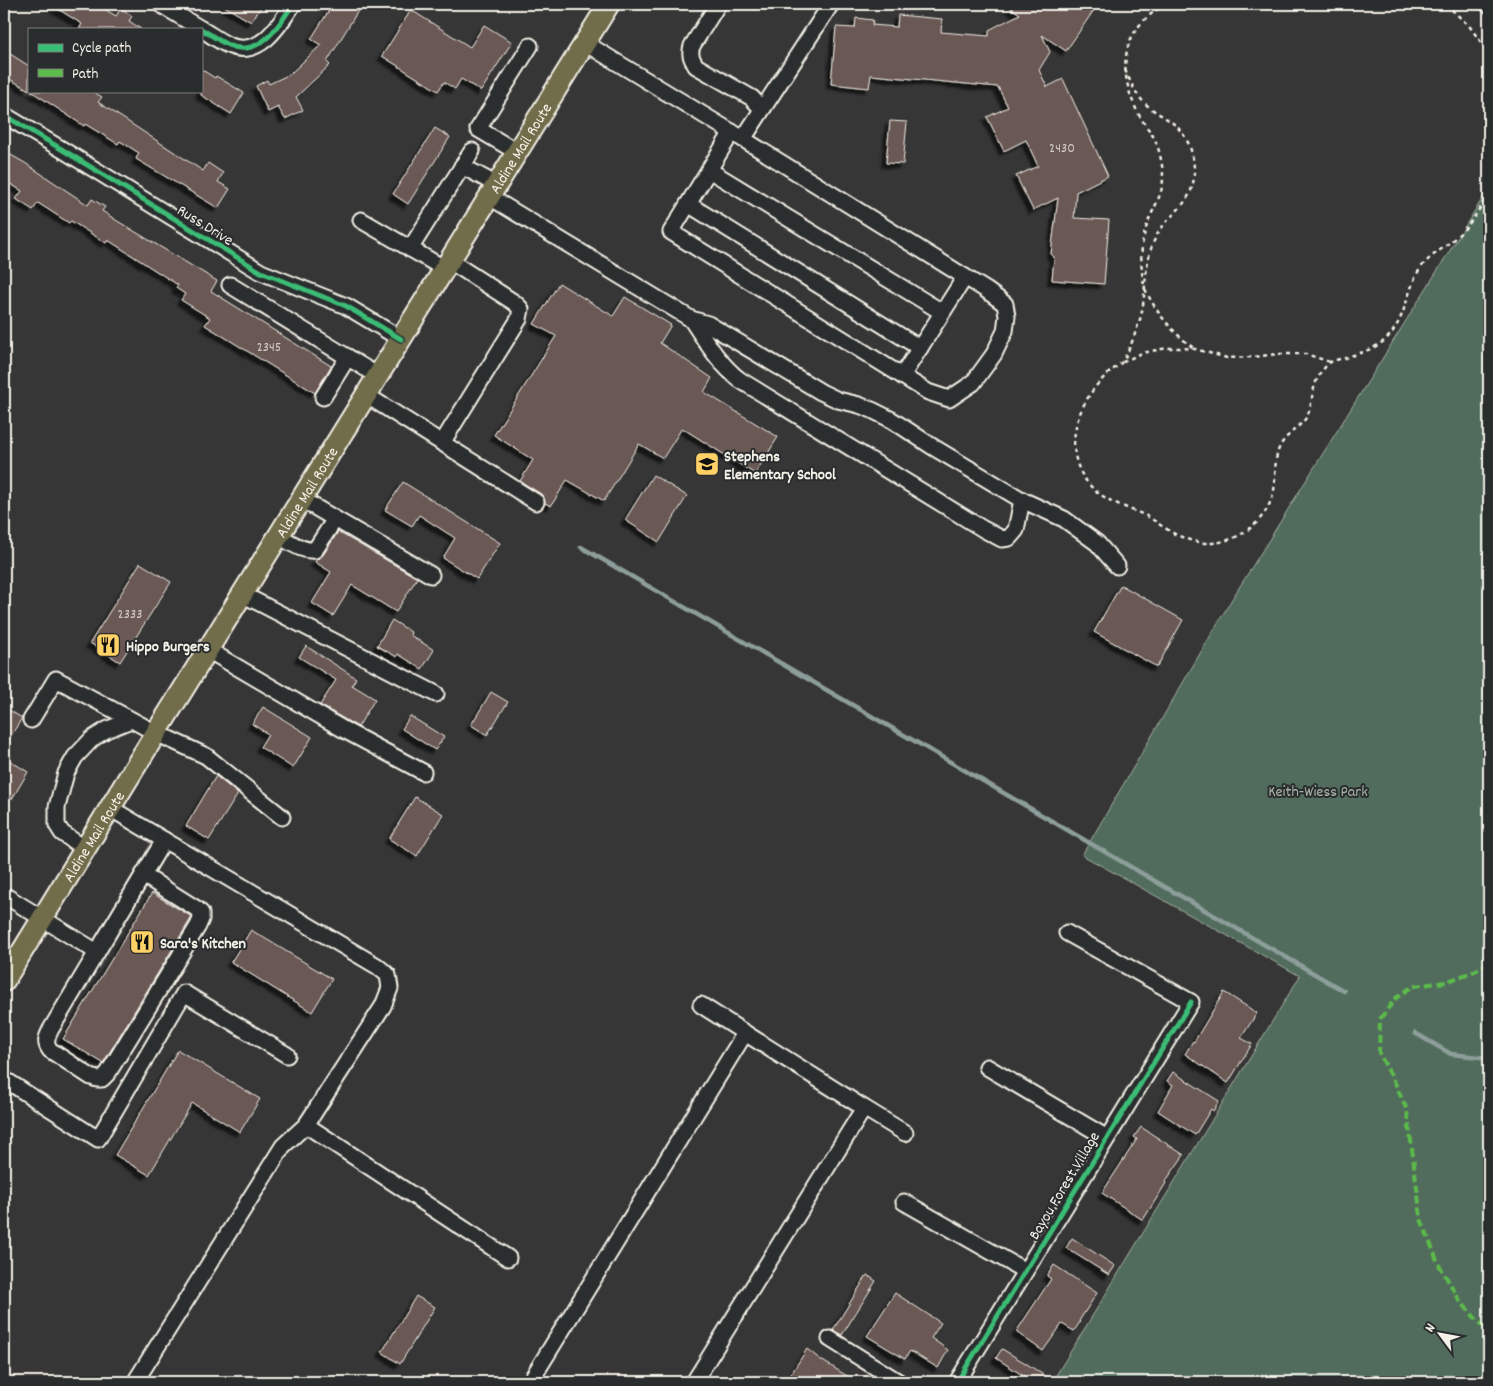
<svg xmlns="http://www.w3.org/2000/svg" width="1493" height="1386" font-family="Dekko,sans-serif">
<style>
.green{fill:#516c5c;stroke:#a2aea2}
.lines{fill:none;stroke-linecap:round;stroke-linejoin:round}
.stream{stroke:#8d9e9b;stroke-width:4.5}
.building{fill:#6b5955;stroke:#f4f1e8;filter:url(#shadow)}
.minor-casing{stroke:#f4f1e8;stroke-width:19}
.major-casing{stroke:#f4f1e8;stroke-width:24}
.path{stroke:#f4f1e8;stroke-width:2.5;stroke-dasharray:4 4;stroke-linecap:butt}
.minor{stroke:#2a2d2e;stroke-width:15}
.major{stroke:#716d4b;stroke-width:20}
.quiet{stroke:#5cbc4b;stroke-width:4;stroke-dasharray:8 4;stroke-linecap:butt}
.cycleway-casing{stroke:#2a2d2e;stroke-width:8}
.cycleway{stroke:#3abd76;stroke-width:5}
.labels{text-anchor:middle;stroke-width:4;stroke-linejoin:round;paint-order:stroke}
.number-label{font-size:14px;fill:#d2cbc3}
.street-label{font-size:16px;fill:#f4f1e8;stroke:#2a2d2e}
.poi-label{font-size:16px;font-weight:bold;fill:#f4f1e8;stroke:#2a2d2e;text-anchor:start}
.park-label{font-size:16px;fill:#abb5a9;stroke:#2a2d2e}
</style>
<defs>
<filter id="shadow"><feDropShadow dx="-4.5" dy="4.5" stdDeviation="1" flood-color="#0009"/></filter>
</defs>
<rect width="100%" height="100%" fill="#373636"/>
<filter id="ink" filterUnits="userSpaceOnUse"><feTurbulence type="fractalNoise" baseFrequency=".02" numOctaves="2"/><feDisplacementMap in="SourceGraphic" scale="10" xChannelSelector="R" yChannelSelector="G"/><feConvolveMatrix kernelMatrix="1 2 1 2 8 2 1 2 1" color-interpolation-filters="sRGB"/></filter>
<g filter="url(#ink)">
<polygon class="green" points="1489,188 1489,1382 1052,1382 1300,976 1082,855 1232,599"/>
<g class="lines">
<g class="stream">
<polyline points="581,547 1344,991"/>
<polyline points="1415,1033 1451,1054 1489,1058"/>
</g>
</g>
<g class="building">
<polygon points="50,4 96,4 116,16 121,8 132,16 129,21 141,29 79,29 82,24"/>
<polygon points="221,4 263,4 251,22"/>
<polygon points="333,4 362,4 327,62 330,65 296,97 303,110 285,119 278,107 268,112 256,86 267,80 269,84 290,74 321,45 311,39"/>
<polygon points="1005,4 1085,4 1094,10 1066,51 1042,35 1050,52 1039,70 1047,87 1063,79 1108,176 1076,192 1074,218 1109,220 1104,284 1052,280 1054,257 1051,254 1058,198 1033,210 1016,176 1038,166 1026,140 1004,151 987,117 1008,107 998,87 871,75 869,88 831,84 836,27 855,28 856,18 873,20 872,25 897,27 898,15 942,19 941,32 989,36 989,30 1020,14"/>
<polygon points="411,10 470,47 484,25 512,42 481,91 461,79 455,89 444,82 438,91 382,56"/>
<polygon points="4,50 29,66 29,90 4,76"/>
<polygon points="201,69 215,78 216,76 244,93 231,114 201,95"/>
<polygon points="31,91 92,91 102,97 98,102 203,171 208,163 223,173 218,182 230,189 218,208 136,159 139,153 120,141 118,144 85,124 84,126"/>
<polygon points="890,121 907,122 903,164 886,163"/>
<polygon points="435,128 450,137 408,204 393,194"/>
<polygon points="4,151 25,163 88,205 92,199 105,207 102,211 119,222 217,281 211,291 331,366 315,393 205,325 210,318 181,300 185,294 176,288 178,285 108,240 106,243 71,221 69,223 38,203 33,210 16,199 22,191 4,180"/>
<polygon points="559,283 613,316 625,297 671,325 660,343 712,378 704,392 778,437 755,474 682,428 663,458 639,444 604,501 567,480 551,506 545,503 544,498 541,494 520,481 533,460 494,435 556,336 534,324"/>
<polygon points="653,475 687,496 659,542 625,520"/>
<polygon points="403,482 500,543 477,579 443,558 455,538 419,515 412,526 385,510"/>
<polygon points="338,532 417,578 396,612 352,585 333,616 312,603 331,572 315,562 317,559 323,555"/>
<polygon points="140,563 171,582 120,662 90,643"/>
<polygon points="1121,585 1183,620 1157,667 1094,632"/>
<polygon points="392,620 411,632 410,635 434,650 422,669 398,654 397,657 377,646"/>
<polygon points="306,646 356,678 352,685 375,699 358,727 320,705 336,680 299,657"/>
<polygon points="491,692 508,702 487,735 471,725"/>
<polygon points="4,707 22,718 4,747"/>
<polygon points="263,707 312,737 293,768 260,747 268,734 252,724"/>
<polygon points="410,716 444,737 435,750 402,729"/>
<polygon points="4,757 28,772 12,799 4,794"/>
<polygon points="216,776 238,794 209,840 186,826"/>
<polygon points="415,797 443,814 417,856 389,839"/>
<polygon points="152,893 192,917 103,1063 63,1039"/>
<polygon points="251,930 332,979 312,1012 231,962"/>
<polygon points="1224,992 1257,1013 1241,1038 1252,1044 1228,1083 1185,1054 1193,1041 1194,1042"/>
<polygon points="178,1050 260,1099 240,1132 192,1103 149,1175 115,1155"/>
<polygon points="1173,1072 1219,1101 1213,1111 1211,1109 1195,1135 1158,1111 1173,1085 1167,1081"/>
<polygon points="1141,1127 1184,1155 1165,1182 1166,1183 1143,1220 1102,1193 1137,1139 1134,1137"/>
<polygon points="1072,1238 1115,1266 1109,1275 1066,1248"/>
<polygon points="1054,1265 1097,1293 1079,1321 1080,1322 1074,1331 1062,1324 1043,1351 1016,1332 1051,1279 1047,1276"/>
<polygon points="867,1275 876,1281 842,1335 833,1330"/>
<polygon points="895,1293 941,1323 931,1338 948,1350 938,1368 910,1351 905,1359 867,1336"/>
<polygon points="416,1296 435,1307 400,1364 382,1352"/>
<polygon points="807,1349 821,1360 857,1382 786,1382"/>
<polygon points="1002,1349 1027,1364 1054,1382 1033,1382 996,1358"/>
</g>
<g class="lines">
<defs>
<g id="minor">
<polyline points="160,4 201,29"/>
<path d="M718,4L692,46C689,55 692,59 696,66L752,98L762,109"/>
<polyline points="1488,4 1489,5"/>
<path d="M201,29C210,34 219,41 228,45C259,59 279,26 293,4"/>
<polyline points="585,43 743,139 831,4"/>
<polyline points="4,115 63,150 261,272 346,306 401,339"/>
<polyline points="732,132 671,232 928,392 949,399 973,383 994,354 1005,331 1007,316 1005,304 986,290 743,139"/>
<polyline points="517,152 478,129 530,46"/>
<polyline points="462,166 497,185"/>
<polyline points="709,170 942,312"/>
<polyline points="490,197 691,319"/>
<polyline points="688,204 920,348"/>
<polyline points="361,220 445,269"/>
<polyline points="410,249 472,151"/>
<polyline points="230,285 378,376"/>
<path d="M691,319L708,324L821,392L838,400L859,405L872,410L892,420L933,447L1022,500L1016,530L1009,538L1002,539L983,529L740,380C719,364 705,340 691,319Z"/>
<polyline points="902,376 965,277"/>
<polyline points="366,395 536,502"/>
<polyline points="323,397 348,357"/>
<polyline points="442,443 519,319 521,309 515,303 450,261"/>
<polyline points="301,499 431,575"/>
<polyline points="1022,500 1064,519 1097,543 1117,566"/>
<path d="M279,536C289,541 302,552 315,550L335,519"/>
<polyline points="242,594 436,694"/>
<polyline points="208,650 346,731 423,772"/>
<polyline points="31,720 56,679 156,733 206,756 282,817"/>
<polyline points="85,849 62,833 57,825 57,807 66,773 75,757 92,739 106,730 131,720"/>
<polyline points="4,895 97,952 164,840 110,808"/>
<path d="M97,952L51,1029C47,1037 44,1042 50,1050L91,1077L97,1079H102L108,1073L198,926L201,919V913L197,909L143,875"/>
<polyline points="701,1005 745,1033"/>
<polyline points="987,1067 1107,1138"/>
<polyline points="4,1079 98,1139 184,993 287,1055"/>
<polyline points="864,1108 905,1133"/>
<polyline points="306,1125 508,1258"/>
<polyline points="904,1202 1025,1271"/>
<polyline points="830,1339 899,1382"/>
<polyline points="135,1382 283,1146 306,1125 383,1006 390,988 388,975 377,966 164,840"/>
<polyline points="530,1382 745,1033 864,1108 694,1382"/>
<polyline points="957,1382 1191,1002 1067,933"/>
</g>
<g id="major">
<path id="s1" d="M4,981L156,733L609,4"/>
</g>
</defs>
<use href="#minor" class="minor-casing"/>
<use href="#major" class="major-casing"/>
<g class="path">
<polyline points="1446,4 1470,27 1489,53"/>
<path d="M1125,70C1130,80 1134,91 1141,99C1148,108 1158,113 1167,119C1185,130 1194,150 1194,170C1195,205 1171,210 1157,235C1143,260 1147,289 1141,316C1139,323 1136,330 1134,337C1131,344 1127,355 1122,362C1119,366 1113,369 1110,372C1103,378 1096,385 1091,393C1070,423 1065,466 1097,492C1110,502 1127,508 1142,514C1150,517 1157,523 1165,528C1177,536 1191,542 1206,543C1238,544 1268,521 1274,490C1276,477 1274,463 1278,451C1283,436 1297,430 1306,418C1313,407 1311,388 1319,376C1322,372 1325,366 1329,363C1333,360 1340,359 1345,358C1359,353 1373,350 1385,340C1405,322 1406,294 1418,272C1426,258 1443,249 1455,238C1470,225 1482,208 1489,189"/>
<path d="M1144,284C1139,261 1141,238 1150,217C1156,204 1163,192 1163,177C1163,166 1159,146 1153,136C1148,128 1141,120 1137,111C1116,67 1122,27 1167,4"/>
<path d="M1145,289C1157,314 1173,333 1195,349"/>
<polyline points="1123,362 1142,353 1167,348 1181,348 1195,349 1227,358 1254,357 1277,354 1306,354 1330,362"/>
</g>
<use href="#minor" class="minor"/>
<use href="#major" class="major"/>
<polyline class="quiet" points="1489,962 1475,971 1446,982 1413,986 1396,998 1380,1019 1379,1053 1395,1083 1407,1110 1421,1219 1438,1263 1460,1301 1477,1320 1489,1332"/>
<defs>
<g id="cycleway">
<path d="M201,29C210,34 219,41 228,45C259,59 279,26 293,4"/>
<polyline points="4,115 63,150 261,272 346,306 401,339"/>
<polyline points="957,1382 1191,1002"/>
</g>
</defs>
<use href="#cycleway" class="cycleway-casing"/>
<use href="#cycleway" class="cycleway"/>
</g>
</g>
<defs>
<symbol id="school-square" viewBox="-11 -11 22 22"><rect x="-9" y="-9" width="18" height="18" rx="4" fill="#ffd166" stroke="#2a2d2e"/><path d="M0-5L7-2L0 1L-7-2ZM-4 1L0 2.5L4 1V4Q0 6-4 4Z" fill="#111"/></symbol>
<symbol id="restaurant-square" viewBox="-11 -11 22 22"><rect x="-9" y="-9" width="18" height="18" rx="4" fill="#ffd166" stroke="#2a2d2e"/><path d="M-5-6h1v4h1v-4h1v4h1v-4h1v5L-1.5 .5V6h-2V.5L-5-1ZM5-6V6H3V1.5H1.5Q1.5-4 5-6Z" fill="#111"/></symbol>
</defs>
<g fill-rule="evenodd">
<use href="#school-square" x="693" y="450" width="28" height="28"/>
<use href="#restaurant-square" x="94" y="631" width="28" height="28"/>
<use href="#restaurant-square" x="128" y="928" width="28" height="28"/>
</g>
<g class="labels">
<g class="number-label">
<text x="1062" y="152">2430</text>
<text x="269" y="351">2345</text>
<text x="130" y="618">2333</text>
</g>
<g class="street-label">
<text dy="6" stroke="none"><textPath href="#s1" startOffset="980">Aldine Mail Route</textPath></text>
<text transform="translate(206 224) rotate(32)" y="6">Russ Drive</text>
<text dy="6" stroke="none"><textPath href="#s1" startOffset="575">Aldine Mail Route</textPath></text>
<text dy="6" stroke="none"><textPath href="#s1" startOffset="170">Aldine Mail Route</textPath></text>
<text transform="translate(1063 1185) rotate(-59)" y="6">Bayou Forest Village</text>
</g>
<g class="poi-label">
<text x="724" y="461">Stephens<tspan x="724" dy="18">Elementary School</tspan></text>
<text x="126" y="651">Hippo Burgers</text>
<text x="160" y="948">Sara's Kitchen</text>
</g>
<g class="park-label">
<text x="1318" y="796">Keith-Wiess Park</text>
</g>
</g>
<rect width="1493" height="1386" fill="none" stroke="#2a2d2e" stroke-width="20"/>
<rect x="10" y="10" width="1473" height="1366" fill="none" stroke="#f4f1e8" stroke-width="2" filter="url(#ink)"/>
<rect x="28" y="28" width="175" height="65" fill="#2a2d2e" stroke="#7b7b78"/>
<rect x="38" y="44" width="25" height="8" fill="#3abd76" stroke="#7b7b78"/>
<text x="72" y="52" font-size="15" fill="#f4f1e8">Cycle path</text>
<rect x="38" y="69" width="25" height="8" fill="#5cbc4b" stroke="#7b7b78"/>
<text x="72" y="78" font-size="15" fill="#f4f1e8">Path</text>
<g transform="translate(1440 1334) rotate(302)" stroke="#2a2d2e" stroke-width="4" paint-order="stroke">
<path d="M0-4L9 19L0 12L-9 19Z" fill="#f4f1e8"/>
<text y="-8" font-size="14" font-weight="bold" text-anchor="middle" fill="#f4f1e8">N</text>
</g>
</svg>
